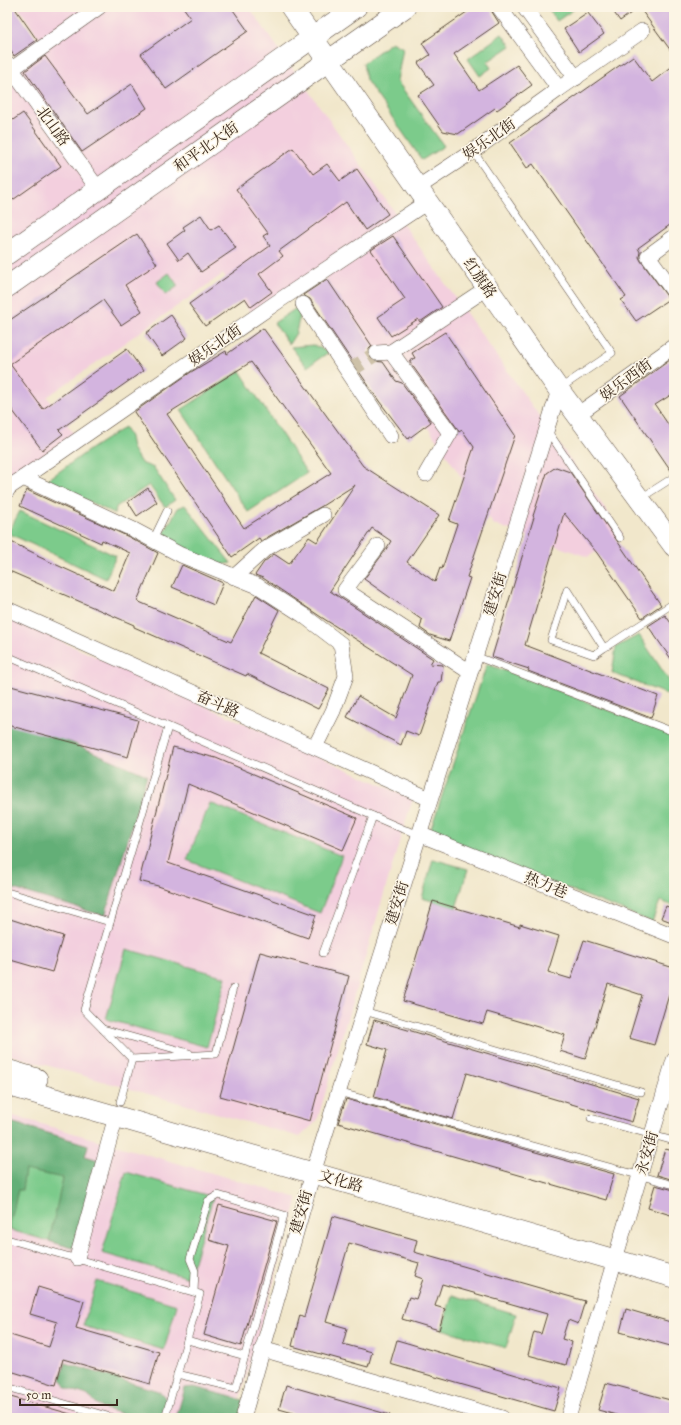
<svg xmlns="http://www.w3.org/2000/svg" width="681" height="1425" font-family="'IM FELL Great Primer','Noto Serif SC',serif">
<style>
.built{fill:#f3cfde}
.green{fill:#7bcb8b;stroke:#5b7a54}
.forest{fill:#64af77;stroke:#506c4a}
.building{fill:#d3b4df;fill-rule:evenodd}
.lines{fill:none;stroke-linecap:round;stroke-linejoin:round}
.street-tunnel{stroke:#cdc1a8;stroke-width:15;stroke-dasharray:15 8;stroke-linecap:butt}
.lane-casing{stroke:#564638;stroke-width:8}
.street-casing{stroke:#564638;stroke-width:16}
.secondary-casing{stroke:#564638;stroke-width:22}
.lane{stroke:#fff;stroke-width:7}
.street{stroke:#fff;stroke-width:15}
.secondary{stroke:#fff;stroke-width:21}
.labels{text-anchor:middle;stroke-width:3;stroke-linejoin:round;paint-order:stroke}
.street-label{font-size:15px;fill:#3b2a1e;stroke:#fcf5e5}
</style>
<rect width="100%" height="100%" fill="#fcf5e5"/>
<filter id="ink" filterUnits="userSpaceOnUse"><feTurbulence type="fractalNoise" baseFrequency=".025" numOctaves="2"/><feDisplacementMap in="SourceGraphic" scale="8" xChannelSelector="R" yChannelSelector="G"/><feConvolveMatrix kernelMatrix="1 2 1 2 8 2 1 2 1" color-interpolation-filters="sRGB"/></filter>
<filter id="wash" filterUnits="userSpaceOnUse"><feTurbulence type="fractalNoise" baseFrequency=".012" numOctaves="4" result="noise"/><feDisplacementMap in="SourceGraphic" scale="16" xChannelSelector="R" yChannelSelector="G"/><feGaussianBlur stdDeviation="0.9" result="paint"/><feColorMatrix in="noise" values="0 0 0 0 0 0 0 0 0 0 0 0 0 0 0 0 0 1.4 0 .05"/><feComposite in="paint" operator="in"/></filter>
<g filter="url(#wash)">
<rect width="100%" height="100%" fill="#f1e7cb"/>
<g class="built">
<polygon points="18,7 92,7 43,43"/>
<polygon points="103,7 249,7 623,534 588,557 493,524 320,268 251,313 223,274 47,397 75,435 11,478 7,473 7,90 13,86 7,79 7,73"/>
<polygon points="7,617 413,799 403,829 317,1121 300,1137 7,1054"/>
<polygon points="7,1114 298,1198 234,1418 7,1418"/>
</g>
<g class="green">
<polygon points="555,7 577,7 557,21 550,11"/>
<polygon points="502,34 511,46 487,62 491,68 480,76 468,59"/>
<polygon points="392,42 403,48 397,81 444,146 422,160 366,80 363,63"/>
<polygon points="169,273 178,286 166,295 157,282"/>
<polygon points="298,307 301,310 296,333 289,344 274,323"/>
<polygon points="313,345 329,352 307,367 291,347"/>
<polygon points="240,371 307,473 248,512 181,410"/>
<polygon points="125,427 130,437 132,448 141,463 154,468 175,500 165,507 149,485 116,507 115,514 46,481 92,448"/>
<polygon points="185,505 231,563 217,566 166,540 164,533 178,508"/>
<polygon points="20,511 116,556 106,579 8,533"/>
<polygon points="639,635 674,688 666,694 612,673 616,647"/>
<polygon points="487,664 674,735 674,906 660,901 652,922 429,834"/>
<polygon points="210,803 342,856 320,913 187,860"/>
<polygon points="433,859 468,869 456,908 422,898"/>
<polygon points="126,949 226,977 207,1047 106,1019"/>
<polygon points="7,1121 88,1145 85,1156 98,1160 73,1248 7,1229"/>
<polygon points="126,1172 213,1197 189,1278 102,1253"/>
<polygon points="97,1281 177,1305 164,1350 83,1326"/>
<polygon points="452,1295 516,1314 506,1348 442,1329"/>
</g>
<g class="forest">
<polygon points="7,715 147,775 105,916 7,887"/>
<polygon points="7,1121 88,1145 85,1156 98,1160 73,1248 49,1241 63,1178 25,1170 22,1190 18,1190 9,1229 7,1229"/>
<path d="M65,1363L158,1391C171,1399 165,1406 161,1418H136L102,1408L87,1395L66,1388L61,1379Z"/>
<polygon points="194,1387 243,1400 239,1418 176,1418 185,1388"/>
</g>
<g id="blocks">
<g class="building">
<polygon points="7,7 14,7 37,40 14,56 7,45"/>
<polygon points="183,7 231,7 248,31 166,89 141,54 191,18"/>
<polygon points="474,7 489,7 499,23 454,54 479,90 517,65 532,85 497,110 495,108 458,134 443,131 418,95 434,85 418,63 430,55 422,43"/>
<polygon points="610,7 639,7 620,21"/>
<polygon points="639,7 674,7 674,55"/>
<polygon points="588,13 604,34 579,52 564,29"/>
<polygon points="45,56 88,114 132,84 147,108 82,152 25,71"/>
<polygon points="633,56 652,82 674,65 674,222 638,248 640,252 639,257 641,261 669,299 636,321 621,300 626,297 533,164 527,168 510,143"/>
<polygon points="23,113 61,166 7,204 7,124"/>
<polygon points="293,148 313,174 327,164 340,181 357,169 388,214 365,230 346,202 279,251 283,256 259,274 272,292 251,307 245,298 205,326 189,304 270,246 263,236 268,233 236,189"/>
<polygon points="201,215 211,230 219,225 236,248 201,272 188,253 179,260 167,243 185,230 183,227"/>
<polygon points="137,234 157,264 125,285 142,311 121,325 103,300 10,364 43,409 127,349 143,371 59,430 63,434 42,450 7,403 7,322"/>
<polygon points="393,236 442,307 420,322 418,319 391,336 378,317 405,299 371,250"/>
<polygon points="327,279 372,346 369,349 368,353 370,358 373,361 383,362 396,381 402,383 431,422 408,439 379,401 310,299 303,295"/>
<polygon points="171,315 187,338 162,356 146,333"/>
<path d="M263,328L363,466L439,515L407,562L435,582L440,568L442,569L457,524L449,521L474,447L462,430L459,432L457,428L409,361L415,358L412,353L445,332L515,435L467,577L470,578L449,641L430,635L420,628L422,620L364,579L385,551L391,541L372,528L330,591L433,659L430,664L443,665L441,682H438L419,736L406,731L401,745L347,717L358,696L396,718L412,675L321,617L263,578L255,575L264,562L274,554L289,564L309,537L317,542L355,485L322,506L261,541L259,538L232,557L134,412L191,372L226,351L227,354ZM251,362L331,473L244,528L167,414Z"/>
<polygon points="674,357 674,393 655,405 674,433 674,472 672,472 620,396"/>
<polygon points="556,467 570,472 661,605 642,618 597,553 564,513 525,645 658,696 651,718 528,671 529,669 492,657 534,517 533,516 547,473"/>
<polygon points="148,488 157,502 137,516 128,502"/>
<polygon points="27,490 129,537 158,553 137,601 231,642 256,595 279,610 258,653 329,689 318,709 247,674 246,676 134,627 134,625 7,570 7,540 38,555 37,556 114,591 130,553 102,540 101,543 20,506"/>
<polygon points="182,565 223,583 214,605 172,587"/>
<polygon points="665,615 674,627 674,663 648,626"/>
<polygon points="7,685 138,720 128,757 7,725"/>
<polygon points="173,747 216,758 357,818 343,850 188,784 168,863 316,915 308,938 158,886 139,881"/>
<polygon points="433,901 520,927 520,924 559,936 548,972 571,979 584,940 674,968 674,978 654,1045 629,1038 642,995 608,984 585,1059 560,1051 565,1035 487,1012 483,1024 403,1001"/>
<polygon points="666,906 674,909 674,923 661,918"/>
<polygon points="7,918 63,936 52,972 7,959"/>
<polygon points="260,952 349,976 310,1121 220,1096"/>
<polygon points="374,1020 639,1098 632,1122 467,1073 453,1119 374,1097 387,1050 367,1044"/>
<polygon points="346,1099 614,1174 606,1200 338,1123"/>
<polygon points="665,1149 674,1151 674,1180 657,1175"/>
<polygon points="655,1185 674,1190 674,1216 648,1208"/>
<polygon points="219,1205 277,1221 241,1346 204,1335 229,1246 209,1240"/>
<polygon points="333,1216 417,1240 414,1252 585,1301 578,1324 568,1320 562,1339 572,1342 566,1365 528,1355 534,1332 541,1334 547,1314 442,1284 435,1306 445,1309 439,1330 402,1319 409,1297 416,1299 423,1279 415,1276 419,1263 349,1243 326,1322 347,1328 343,1344 372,1352 368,1367 292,1346 300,1315 304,1317"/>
<polygon points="38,1287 84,1301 76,1328 159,1352 150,1384 63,1359 56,1385 7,1370 7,1334 49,1347 57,1322 30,1314"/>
<polygon points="626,1309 674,1323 674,1347 620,1332"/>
<polygon points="397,1340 561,1388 554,1411 390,1364"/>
<polygon points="606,1383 674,1401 674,1418 627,1418 598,1410"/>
<polygon points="286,1385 390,1415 389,1418 311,1418 279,1409"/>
<polygon points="7,1396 74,1415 73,1418 7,1418"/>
</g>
</g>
</g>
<g filter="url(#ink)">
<use href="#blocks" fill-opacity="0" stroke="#564638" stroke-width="1"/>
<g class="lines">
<polyline class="street-tunnel" points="349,371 377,353"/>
<defs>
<g id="lane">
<polyline points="7,86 18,78"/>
<polyline points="473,151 612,353 559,389"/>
<polyline points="547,430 620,538"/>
<polyline points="641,498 674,477"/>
<polyline points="153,540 167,511"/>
<polyline points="604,648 567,590 551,640 594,655 604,648 674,603"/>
<polyline points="7,656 373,816 403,829 419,834"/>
<polyline points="475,656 674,732"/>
<polyline points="7,892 110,922"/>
<polyline points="323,953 373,816"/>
<polyline points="364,1011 641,1092"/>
<polyline points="103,1029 189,1053"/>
<polyline points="132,1059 216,1054 233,988"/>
<polyline points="338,1092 674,1185"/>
<polyline points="120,1102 132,1059 84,1010 168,727"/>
<polyline points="591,1118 674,1141"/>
<polyline points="7,1239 200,1294 165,1418"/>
<polyline points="187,1340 245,1356"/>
<polyline points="177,1374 236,1388 284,1215 218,1195 208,1201 190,1259 195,1271 194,1292"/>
<polyline points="7,1387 114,1418"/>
</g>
<g id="street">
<polyline points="524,7 576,78"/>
<polyline points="7,63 98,189"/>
<polyline points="12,69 99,7"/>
<polyline points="559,89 642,31"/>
<polyline points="417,188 473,151 559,89 499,7"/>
<polyline points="674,237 648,256 674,292"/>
<polyline points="303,304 391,436"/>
<polyline points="377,353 391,352"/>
<polyline points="577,415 674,346"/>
<polyline points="426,474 450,433 391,352 487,288"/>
<polyline points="23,478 134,530 181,555 258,586 303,615 341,644 346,676 333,711 315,747"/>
<polyline points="7,491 8,488 23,478 280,300 427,202"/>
<polyline points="378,546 345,590 470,672"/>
<polyline points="234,577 265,549 323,515"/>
<polyline points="7,609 430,799"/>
<polyline points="419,834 674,936"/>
<polyline points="77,1258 116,1116"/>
<polyline points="262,1349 502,1418"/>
<polyline points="243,1418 313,1173 559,390"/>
<polyline points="568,1418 674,1060"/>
</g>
<g id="secondary">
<polyline points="291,7 559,390 674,546"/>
<polyline points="7,254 356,7"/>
<polyline points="7,287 405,7"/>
<polyline points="7,1070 37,1079"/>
<polyline points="7,1085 674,1277"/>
</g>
</defs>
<use href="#lane" class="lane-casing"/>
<use href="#street" class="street-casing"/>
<use href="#secondary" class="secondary-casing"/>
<use href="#lane" class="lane"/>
<use href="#street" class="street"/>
<use href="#secondary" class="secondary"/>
</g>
</g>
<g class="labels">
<g class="street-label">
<text transform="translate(53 126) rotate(54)" y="5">北山路</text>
<text transform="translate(489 139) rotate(-35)" y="5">娱乐北街</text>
<text transform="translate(206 147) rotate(-35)" y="5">和平北大街</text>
<text transform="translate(480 278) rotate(55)" y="5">红旗路</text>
<text transform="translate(215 345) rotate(-35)" y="5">娱乐北街</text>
<text transform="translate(626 380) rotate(-36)" y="5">娱乐西街</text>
<text transform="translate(495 594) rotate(-73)" y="5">建安街</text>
<text transform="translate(218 704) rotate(24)" y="5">奋斗路</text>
<text transform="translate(546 885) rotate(22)" y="5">热力巷</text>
<text transform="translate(397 903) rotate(-73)" y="5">建安街</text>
<text transform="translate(647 1153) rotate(-74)" y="5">永安街</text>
<text transform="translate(341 1181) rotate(16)" y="5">文化路</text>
<text transform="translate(301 1212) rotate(-74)" y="5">建安街</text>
</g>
</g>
<rect width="681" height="1425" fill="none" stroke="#fcf5e5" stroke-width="24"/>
<path d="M20 1399v6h97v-6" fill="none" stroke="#3b2a1e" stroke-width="2"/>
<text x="26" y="1399" font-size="12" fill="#3b2a1e" stroke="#fcf5e5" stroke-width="3" paint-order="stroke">50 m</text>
</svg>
